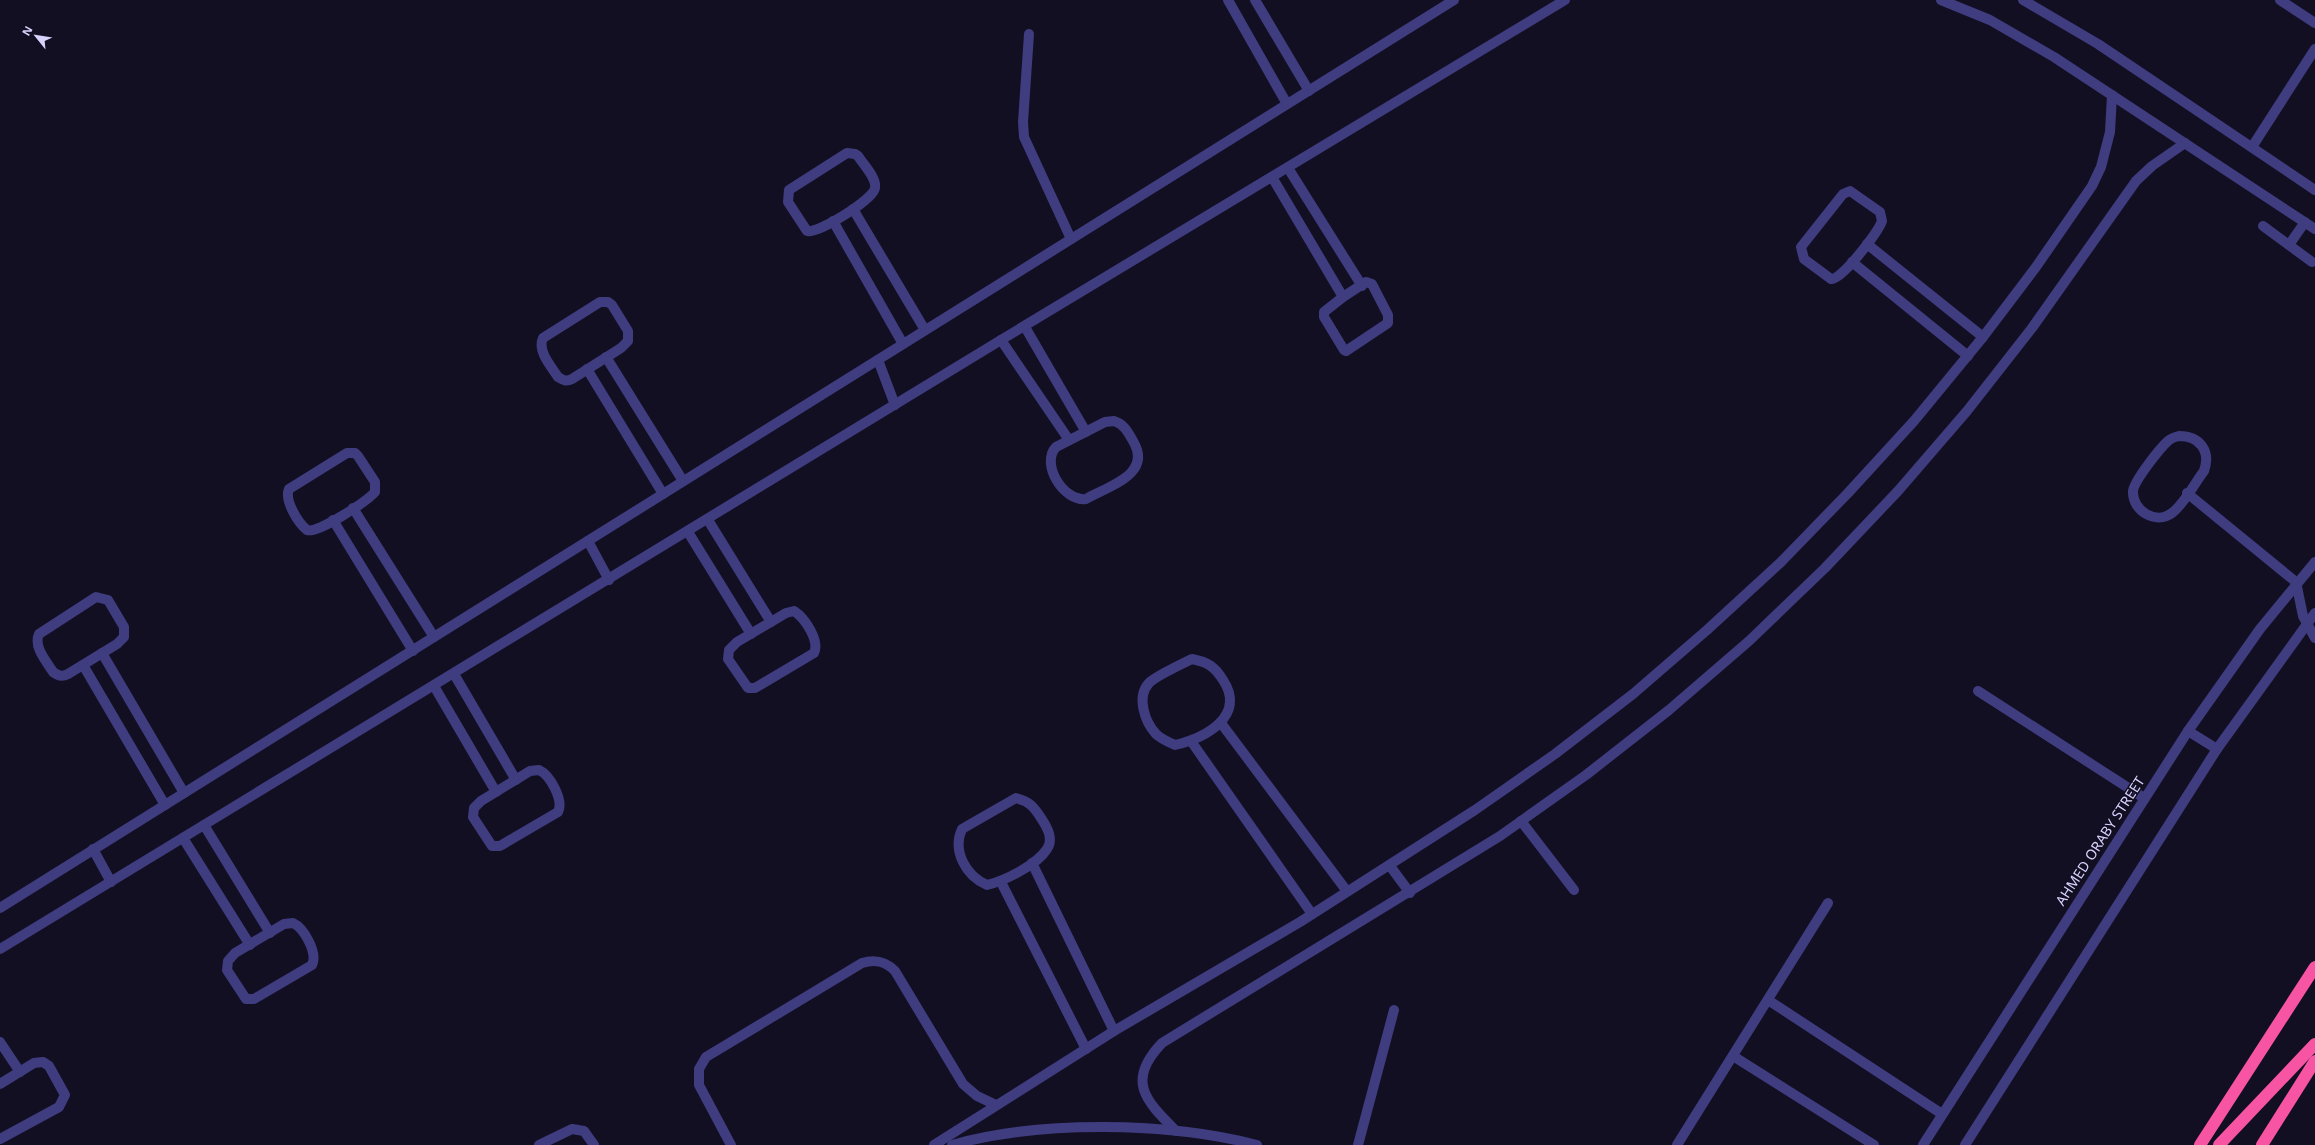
<svg xmlns="http://www.w3.org/2000/svg" width="2315" height="1145" font-family="'Noto Sans',sans-serif">
<style>
.lines{fill:none;stroke-linecap:round;stroke-linejoin:round}
.lane{stroke:#3f3c80;stroke-width:10}
.street{stroke:#3f3c80;stroke-width:10}
.highway{stroke:#f754a3;stroke-width:12}
.labels{text-anchor:middle;stroke-width:3;stroke-linejoin:round;paint-order:stroke}
.street-label{font-size:14px;fill:#d8d3fd;stroke:#130f23}
</style>
<rect width="100%" height="100%" fill="#130f23"/>
<g class="lines">
<g class="lane">
<polyline points="1228,0 1287,104"/>
<polyline points="1255,0 1309,91"/>
<polyline points="2280,0 2315,23"/>
<polyline points="1029,34 1023,122 1024,137 1071,239"/>
<polyline points="2252,147 2315,49"/>
<path d="M847,153L855,154L858,156C863,164 877,178 875,188C874,199 818,234 807,231L788,202L789,190Z"/>
<polyline points="1288,168 1362,286"/>
<polyline points="1272,177 1343,297"/>
<path d="M1850,191L1880,212L1882,221C1878,232 1842,280 1831,279L1804,259L1801,247L1843,194Z"/>
<polyline points="853,209 925,330"/>
<polyline points="833,221 903,344"/>
<polyline points="2263,226 2312,262"/>
<polyline points="1867,244 1983,337"/>
<polyline points="2289,245 2305,222"/>
<polyline points="1852,262 1968,356"/>
<polygon points="1366,282 1372,284 1388,315 1388,323 1346,351 1344,350 1324,317 1324,312 1343,297"/>
<path d="M600,302H608L612,305L628,331V341L621,348L572,379C566,382 563,380 558,377C551,366 537,351 543,338Z"/>
<polyline points="1025,327 1086,432"/>
<polyline points="1001,340 1069,440"/>
<polyline points="606,357 683,481"/>
<polyline points="587,369 663,494"/>
<path d="M1114,421C1124,424 1128,432 1133,441C1153,474 1109,486 1086,499C1064,502 1040,464 1056,447L1105,422Z"/>
<path d="M2179,436C2200,436 2211,451 2204,471C2194,484 2185,503 2172,513C2156,525 2132,511 2133,491C2134,481 2160,448 2168,441C2171,438 2175,437 2179,436Z"/>
<path d="M347,453H355L358,456L375,482V492C367,501 318,534 307,530C298,523 284,500 289,489Z"/>
<polyline points="2187,493 2296,582"/>
<polyline points="353,508 434,637"/>
<polyline points="333,520 413,651"/>
<polyline points="708,520 771,622"/>
<polyline points="688,532 751,634"/>
<path d="M96,597L108,600L124,627V637L117,644L68,674C62,677 59,676 53,672C47,662 33,647 39,634Z"/>
<path d="M794,611C805,618 820,641 814,653L755,688H748L728,659L729,650L737,642L786,613Z"/>
<polyline points="102,653 184,793"/>
<path d="M1192,659C1208,662 1215,667 1223,680C1247,716 1205,738 1175,745C1168,742 1161,739 1156,734C1145,722 1136,697 1149,683C1156,676 1182,664 1192,659Z"/>
<polyline points="83,665 165,805"/>
<polyline points="454,674 516,780"/>
<polyline points="434,686 496,792"/>
<polyline points="1978,691 2144,798"/>
<polyline points="1221,723 1346,890"/>
<polyline points="1191,741 1312,914"/>
<path d="M539,770C550,775 564,800 558,812L500,846H492L473,817L474,808L481,801L530,771Z"/>
<path d="M1016,798C1029,801 1034,807 1041,818C1047,827 1054,839 1047,849C1037,865 1004,881 987,885C966,876 952,851 962,829Z"/>
<polyline points="1521,821 1574,890"/>
<polyline points="204,825 270,933"/>
<polyline points="183,838 250,945"/>
<polyline points="1032,863 1114,1031"/>
<polyline points="1001,882 1086,1049"/>
<path d="M293,923C304,928 318,953 312,965L254,999H246L227,970L228,961L235,953L284,924Z"/>
<polyline points="1768,1000 1942,1114"/>
<polyline points="0,1042 20,1072"/>
<polyline points="1733,1056 1874,1145"/>
<polyline points="0,1084 34,1063 43,1062 49,1066 65,1095 59,1107 0,1139"/>
<polyline points="539,1145 572,1129 584,1131 594,1145"/>
<path d="M731,1145L699,1085V1069L706,1057L862,963C875,959 885,961 895,971L963,1084L977,1096L996,1105"/>
<polyline points="1358,1145 1394,1010"/>
<polyline points="1677,1145 1828,903"/>
</g>
<g class="street">
<polyline points="1941,0 1990,20 2054,57 2315,229"/>
<polyline points="2023,0 2098,44 2315,190"/>
<polyline points="878,360 895,405"/>
<polyline points="588,541 609,580"/>
<polyline points="2296,582 2303,616 2315,638"/>
<polyline points="2188,731 2217,749"/>
<polyline points="93,849 111,882"/>
<polyline points="1390,866 1410,893"/>
<polyline points="0,908 1454,0"/>
<polyline points="0,949 1001,340 1565,0"/>
<path d="M1176,1131C1145,1100 1126,1081 1162,1043L1500,836L1586,775L1669,710L1749,641L1825,568L1898,491L1967,411L2032,328L2136,181L2152,166L2185,143"/>
<polyline points="934,1145 1114,1031 1300,922 1475,810 1555,754 1633,694 1707,630 1780,563 1848,493 1914,421 1983,337 2036,267 2092,186 2101,167 2110,132 2112,95"/>
<path d="M952,1145C1040,1120 1169,1122 1257,1145"/>
<polyline points="1923,1145 2188,731 2260,629 2315,562"/>
<polyline points="1965,1145 2217,749 2315,613"/>
</g>
<g class="highway">
<polyline points="2200,1145 2315,967"/>
<polyline points="2219,1145 2315,1044"/>
<polyline points="2262,1145 2315,1061"/>
</g>
</g>
<g class="labels">
<g class="street-label">
<text transform="translate(2100 841) rotate(-57)" y="5">AHMED ORABY STREET</text>
</g>
</g>
<g transform="translate(36 36) rotate(300)" stroke="#130f23" stroke-width="3" paint-order="stroke">
<path d="M0-3L7 15L0 10L-7 15Z" fill="#d8d3fd"/>
<text y="-6" font-size="11" font-weight="bold" text-anchor="middle" fill="#d8d3fd">N</text>
</g>
</svg>
